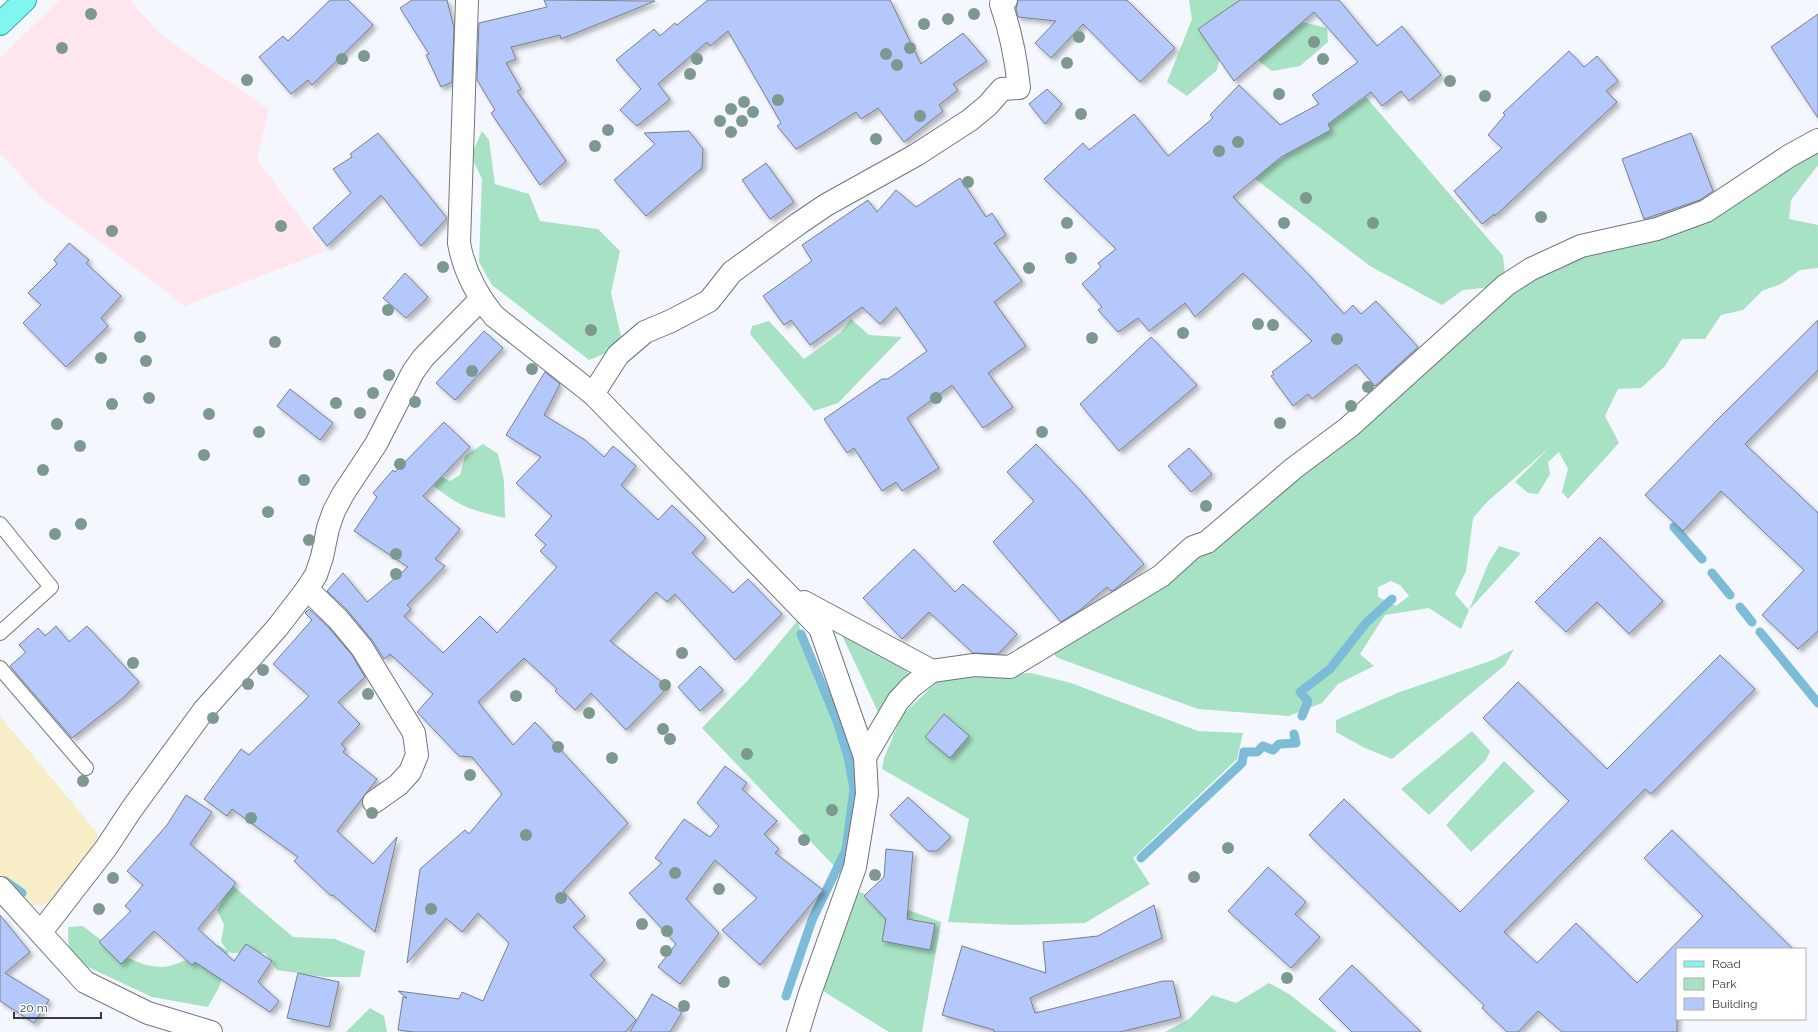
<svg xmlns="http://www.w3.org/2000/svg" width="1818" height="1032" font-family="Raleway,sans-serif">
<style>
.industrial{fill:#ffe5ee}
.green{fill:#a7e2c4;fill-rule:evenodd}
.sand{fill:#f7eec8}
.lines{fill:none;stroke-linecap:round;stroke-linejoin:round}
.stream{stroke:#7dbcd9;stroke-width:9}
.building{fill:#b5c8fc;stroke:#7b7f89;filter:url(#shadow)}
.service-casing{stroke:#70747e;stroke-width:16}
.minor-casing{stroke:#70747e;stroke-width:24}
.primary-casing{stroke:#30b0a9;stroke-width:24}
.service{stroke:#fff;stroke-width:14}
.minor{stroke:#fff;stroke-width:22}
.primary{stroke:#80f6ee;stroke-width:22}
.tree{fill:#7c988f}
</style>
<defs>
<filter id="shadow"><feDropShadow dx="3.5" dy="3.5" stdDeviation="2" flood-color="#0004"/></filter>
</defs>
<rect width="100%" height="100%" fill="#f4f7fe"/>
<polygon class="industrial" points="60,0 130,0 161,35 269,109 257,159 325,251 185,306 39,196 0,153 0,58"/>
<g class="green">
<polygon points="1189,0 1274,0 1299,21 1327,28 1328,42 1300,66 1272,71 1240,47 1221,53 1217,70 1187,96 1167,82 1192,19"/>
<path d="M1366,97L1503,256L1506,284L1664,226L1818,145V165L1791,200L1789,219L1818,225V268L1800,270L1781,284L1762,291L1743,310L1721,315L1705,339H1682L1665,366L1641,388L1618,389L1605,416L1619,443L1568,499L1562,492L1568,469L1559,452L1548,462L1550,474L1538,494L1528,493L1515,482L1550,447L1488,501L1473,518L1466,571L1455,594L1469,610L1489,562L1499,546L1521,553L1469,610L1461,629L1429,608L1385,615L1360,654L1374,666L1338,684L1322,703L1289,716L1198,709L1058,658L1051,652L1300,464L1371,422L1428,349L1502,286L1463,290L1442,305L1370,266L1254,178ZM1391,581L1400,585L1409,596L1396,606L1378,597V587Z"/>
<polygon points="482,131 489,140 495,184 529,194 540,221 598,229 620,251 611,293 621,336 611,351 589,360 492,285 479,262 482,179 471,156"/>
<polygon points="851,319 869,335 902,337 838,403 814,411 750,334 752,326 769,321 804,359 840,333"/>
<path d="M483,444L498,454L504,481L505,518C472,510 461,508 434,486L435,474L450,481L460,475L465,456Z"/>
<polygon points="798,620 801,634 837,721 848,757 854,789 846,850 837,869 702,728 750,678"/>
<polygon points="852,624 911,675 879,714 839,629"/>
<polygon points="1514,649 1505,665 1392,759 1365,748 1336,732 1336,720 1397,693 1493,660"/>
<polygon points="1031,673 1071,683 1198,731 1243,733 1237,759 1133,858 1150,884 1085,923 1015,925 948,922 969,819 882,769 884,758 902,715 938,681 976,675"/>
<polygon points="1472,731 1490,751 1486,760 1429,815 1401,789"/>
<polygon points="1504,761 1535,791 1471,852 1446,825"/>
<path d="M232,885L293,937L335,939L365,951L360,977H324L277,970L265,953H231L229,951L220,985L208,1007L152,997L69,958L68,927L83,926C105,943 142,975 173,965C188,960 203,952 218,945L228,951L221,942L224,925L217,910Z"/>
<polygon points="854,890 941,922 922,1032 889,1032 823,991"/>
<polygon points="1269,983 1289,994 1337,1032 1165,1032 1189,1019 1212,995 1236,1003"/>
<polygon points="370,1008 384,1016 387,1032 346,1032"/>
</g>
<polygon class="sand" points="0,716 99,835 74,877 55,899 40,906 28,902 0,878"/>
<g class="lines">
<g class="stream">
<polyline points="1674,527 1702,559"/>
<polyline points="1712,573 1730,595"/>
<polyline points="1740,607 1752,622"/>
<polyline points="1760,632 1818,703"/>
<polyline points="1302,716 1308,701 1300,692 1330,669 1366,623 1392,599"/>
<polyline points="1141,858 1242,763 1244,752 1257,752 1263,746 1273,750 1279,744 1296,743 1294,734"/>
<polyline points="5,881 22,893"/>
<polyline points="786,996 812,920 846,850 854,789 848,757 837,721 801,634"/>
</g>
</g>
<g class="building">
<polygon points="330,0 348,0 373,25 312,85 308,80 291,94 259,57 283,36 288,41"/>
<polygon points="412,0 447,0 454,28 452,82 441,87 426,55 429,54 400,8"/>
<polygon points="544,0 655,1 561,39 560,35 511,47 516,59 506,63 521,89 517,91 566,161 540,185 491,113 495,110 477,80 479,23 547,7"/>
<polygon points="708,0 890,0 921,64 963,33 987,61 953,84 958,90 939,105 943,111 904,142 878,108 861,119 856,112 796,149 777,126 781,123 728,31 710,46 707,42 658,84 670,99 637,126 620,110 641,89 616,60 654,29 660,36 675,23 677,25"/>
<polygon points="1018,0 1127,0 1175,48 1140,82 1083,24 1051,58 1035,43 1056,21 1018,17 1016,9"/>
<polygon points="1240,0 1339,0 1377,46 1402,26 1441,75 1409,101 1401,91 1382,106 1371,92 1328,124 1331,130 1281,157 1233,197 1311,277 1344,314 1353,305 1361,314 1376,301 1418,347 1375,386 1356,364 1312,399 1308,394 1293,406 1271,376 1274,374 1272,372 1312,341 1243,273 1195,317 1185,303 1149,331 1138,318 1118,332 1098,310 1102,307 1082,284 1101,267 1098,263 1116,249 1044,179 1083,143 1089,150 1134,114 1168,156 1213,118 1210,115 1239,85 1280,125 1319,104 1312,95 1358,62 1314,12 1234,81 1198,29"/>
<polygon points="1818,14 1818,118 1771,47"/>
<polygon points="1569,51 1584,67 1597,56 1618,81 1606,91 1617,102 1495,216 1494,214 1482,224 1454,191 1502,148 1488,135 1505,115 1503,113"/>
<polygon points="1047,89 1062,104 1045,124 1029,104"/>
<polygon points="689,131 703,149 702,168 646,216 614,180 655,144 644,133"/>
<polygon points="378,133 447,218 421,246 381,195 327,246 313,228 351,193 333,169 352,157 350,154"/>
<polygon points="1691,133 1713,191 1700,200 1644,219 1622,159"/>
<polygon points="766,163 794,202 770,219 742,180"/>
<polygon points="960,178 986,217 992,213 1006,235 994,243 1022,281 994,302 1026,346 988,373 1013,407 983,428 952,385 907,418 939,468 902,491 896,482 882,491 854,448 847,453 824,419 882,379 888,379 927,351 896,307 880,324 862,307 810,345 791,320 784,325 763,296 812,261 802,245 868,200 877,212 896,190 916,207"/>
<polygon points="69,243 89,260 86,263 121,296 101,318 108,326 66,367 23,323 41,305 28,293 57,264 54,260"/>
<polygon points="405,273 428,297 406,318 383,298"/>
<polygon points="1818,320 1818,370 1745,444 1818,513 1818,631 1798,649 1762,615 1804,570 1721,491 1683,531 1645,495 1718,419"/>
<polygon points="484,331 503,348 455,400 436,383"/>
<polygon points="1151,337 1197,385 1119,451 1080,404"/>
<polygon points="545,372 560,384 544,415 585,440 604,457 613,446 636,466 621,485 658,520 672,505 706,538 692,553 733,593 748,579 782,614 735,660 675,594 667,602 656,592 610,641 668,687 626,730 591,693 575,710 555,691 557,689 524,658 478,702 513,745 535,722 628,823 563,891 585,916 573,927 605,960 590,975 636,1020 625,1032 414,1032 398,1030 403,997 407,998 398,991 459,999 462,992 483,1001 509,943 478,913 462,932 446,918 407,963 420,869 465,830 469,834 502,794 472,757 459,756 417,712 433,694 390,654 384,659 372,640 348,611 327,591 343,573 367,602 408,567 354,531 377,497 373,493 393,470 395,472 444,422 470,447 423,496 460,529 435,559 445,566 407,605 411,609 404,616 443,653 480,616 497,633 557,567 540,551 546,545 535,535 552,516 516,483 541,457 506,435"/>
<polygon points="290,389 333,423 320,440 277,406"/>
<polygon points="1036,444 1079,489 1144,564 1114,590 1111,591 1107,587 1080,610 1061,622 993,542 1034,501 1007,472"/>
<polygon points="1189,448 1212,474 1191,492 1168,466"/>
<polygon points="1600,537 1663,601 1629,634 1597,602 1566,632 1535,602"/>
<polygon points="914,549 955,592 963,584 1017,634 998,654 973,653 929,612 902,639 863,598"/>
<polygon points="309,609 329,628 352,655 365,677 338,702 360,724 341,744 346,749 343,752 377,779 337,831 373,864 397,837 375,932 333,895 331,896 294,861 298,857 232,809 227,816 204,799 241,749 249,755 309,696 273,664 312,620 305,613"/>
<polygon points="56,626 69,642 87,626 139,682 123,698 72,738 10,666 26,652 19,645 38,628 45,636"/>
<polygon points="1720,655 1755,689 1651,794 1645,789 1504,932 1537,963 1576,923 1637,983 1703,916 1644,858 1672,830 1793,949 1677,949 1677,1032 1562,1032 1538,1011 1518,1032 1507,1032 1482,1008 1484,1005 1309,835 1344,799 1460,912 1569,801 1483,718 1518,682 1607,769"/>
<polygon points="700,666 723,690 700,711 678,687"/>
<polygon points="944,714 969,736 950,758 925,737"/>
<polygon points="725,766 747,783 742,789 777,821 764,834 779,849 775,853 823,890 760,965 722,930 757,898 715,860 686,899 719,933 680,984 658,967 676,944 629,893 662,863 655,858 684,819 710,837 719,826 697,803"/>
<polygon points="186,795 212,812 190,844 236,883 198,929 234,961 246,944 272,961 258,982 279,1001 270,1012 195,962 192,965 154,931 121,964 99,942 131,911 125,906 143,885 127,871 167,825"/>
<polygon points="908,797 951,837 937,851 928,851 890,815"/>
<polygon points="886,849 913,852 907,919 935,924 930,950 882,941 886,919 864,896 884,877"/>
<polygon points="1268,867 1306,902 1295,914 1320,937 1291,968 1228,911"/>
<polygon points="1154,905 1162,938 1030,998 1035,1013 1163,981 1173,981 1181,1017 1120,1032 994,1032 994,1030 942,1015 962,946 1046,973 1043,942 1098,936"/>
<polygon points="0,915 30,952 5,973 49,1000 34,1023 0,1001"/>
<polygon points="1352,965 1421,1032 1352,1032 1319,999"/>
<polygon points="298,973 339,982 329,1027 287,1018"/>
<polygon points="652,994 682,1012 670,1032 630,1032"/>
</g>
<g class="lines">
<defs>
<g id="service">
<polyline points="0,524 51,587 0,633"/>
<polyline points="0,668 86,768"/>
</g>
<g id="minor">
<path d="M467,0L459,243C464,271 476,294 494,316L593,394L820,628L865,757L867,794L855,867L810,993L798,1032"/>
<path d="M593,394L618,355L645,332L671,321L709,301L732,272L798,224L826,205L916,155L970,120L988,105L1002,89L1019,88C1016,58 1011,32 1001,4L1006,0"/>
<polyline points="307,589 338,619 362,648 414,733 417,755 410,772 398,785 374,802"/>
<polyline points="804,602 932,671"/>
<polyline points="865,757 898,701 911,687 932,671 974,665 1010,667 1161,576 1193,547 1207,542 1294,468 1349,427 1506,285 1531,269 1581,246 1657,229 1706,211 1789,156 1818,140"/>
<polyline points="0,888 85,982 148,1013 211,1032"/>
<polyline points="41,932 106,848 131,810 204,710 277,628 307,589 316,575 322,557 328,528 334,511 343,494 376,444 413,372 423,358 480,300"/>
</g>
<polyline id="primary" points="0,24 25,0"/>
</defs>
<use href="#service" class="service-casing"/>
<use href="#minor" class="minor-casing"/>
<use href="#primary" class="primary-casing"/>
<use href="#service" class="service"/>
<use href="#minor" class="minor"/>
<use href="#primary" class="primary"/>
</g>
<g class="tree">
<circle cx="91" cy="14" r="6"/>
<circle cx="974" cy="14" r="6"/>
<circle cx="948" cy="19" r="6"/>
<circle cx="924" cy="24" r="6"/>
<circle cx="1079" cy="37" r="6"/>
<circle cx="1314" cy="42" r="6"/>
<circle cx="62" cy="48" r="6"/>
<circle cx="910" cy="48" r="6"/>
<circle cx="886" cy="54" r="6"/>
<circle cx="364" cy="56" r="6"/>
<circle cx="342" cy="59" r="6"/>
<circle cx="697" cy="59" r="6"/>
<circle cx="1323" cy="59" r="6"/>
<circle cx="1067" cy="63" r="6"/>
<circle cx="897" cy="65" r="6"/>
<circle cx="690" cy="74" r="6"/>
<circle cx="247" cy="80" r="6"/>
<circle cx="1450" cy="81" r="6"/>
<circle cx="1279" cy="94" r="6"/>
<circle cx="1485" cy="96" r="6"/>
<circle cx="778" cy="100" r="6"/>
<circle cx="744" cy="102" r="6"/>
<circle cx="731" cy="109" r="6"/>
<circle cx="753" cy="112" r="6"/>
<circle cx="1081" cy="114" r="6"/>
<circle cx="920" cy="116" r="6"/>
<circle cx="720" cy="121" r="6"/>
<circle cx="742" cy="121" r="6"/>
<circle cx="608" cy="130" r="6"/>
<circle cx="731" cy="132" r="6"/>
<circle cx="876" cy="139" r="6"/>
<circle cx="1238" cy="142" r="6"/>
<circle cx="595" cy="146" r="6"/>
<circle cx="1219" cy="151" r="6"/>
<circle cx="968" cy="182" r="6"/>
<circle cx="1306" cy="198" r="6"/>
<circle cx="1541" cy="217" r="6"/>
<circle cx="1067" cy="223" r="6"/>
<circle cx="1284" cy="223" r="6"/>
<circle cx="1373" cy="223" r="6"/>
<circle cx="281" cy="226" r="6"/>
<circle cx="112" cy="231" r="6"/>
<circle cx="1071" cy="258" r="6"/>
<circle cx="443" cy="267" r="6"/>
<circle cx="1029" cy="268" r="6"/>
<circle cx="388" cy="310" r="6"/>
<circle cx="1258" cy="324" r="6"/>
<circle cx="1273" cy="325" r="6"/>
<circle cx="591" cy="330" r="6"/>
<circle cx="1183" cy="333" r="6"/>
<circle cx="140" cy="337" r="6"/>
<circle cx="1092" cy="338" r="6"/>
<circle cx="1337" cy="339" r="6"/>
<circle cx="275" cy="342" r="6"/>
<circle cx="101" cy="358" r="6"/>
<circle cx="146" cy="361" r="6"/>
<circle cx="532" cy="369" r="6"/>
<circle cx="472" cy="371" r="6"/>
<circle cx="389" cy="375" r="6"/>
<circle cx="1368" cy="387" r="6"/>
<circle cx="373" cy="393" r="6"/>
<circle cx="149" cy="398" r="6"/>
<circle cx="936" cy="398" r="6"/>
<circle cx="415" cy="402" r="6"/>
<circle cx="336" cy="403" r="6"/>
<circle cx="112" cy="404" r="6"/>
<circle cx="1351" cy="406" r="6"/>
<circle cx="360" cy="413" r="6"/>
<circle cx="209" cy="414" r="6"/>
<circle cx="1280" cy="423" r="6"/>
<circle cx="57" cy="424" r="6"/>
<circle cx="259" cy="432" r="6"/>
<circle cx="1042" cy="432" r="6"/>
<circle cx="80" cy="446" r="6"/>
<circle cx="204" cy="455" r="6"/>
<circle cx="400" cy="464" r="6"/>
<circle cx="43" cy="470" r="6"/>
<circle cx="304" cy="480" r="6"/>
<circle cx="1206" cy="506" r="6"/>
<circle cx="268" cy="512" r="6"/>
<circle cx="81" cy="524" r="6"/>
<circle cx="55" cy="534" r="6"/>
<circle cx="309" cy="540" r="6"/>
<circle cx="396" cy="554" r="6"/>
<circle cx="396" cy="574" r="6"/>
<circle cx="682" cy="653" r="6"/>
<circle cx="133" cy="663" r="6"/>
<circle cx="263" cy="670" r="6"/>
<circle cx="248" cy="684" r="6"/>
<circle cx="665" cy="685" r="6"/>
<circle cx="368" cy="694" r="6"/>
<circle cx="516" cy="696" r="6"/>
<circle cx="589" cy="713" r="6"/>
<circle cx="213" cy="718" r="6"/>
<circle cx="663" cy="729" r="6"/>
<circle cx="670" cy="739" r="6"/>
<circle cx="558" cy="747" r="6"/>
<circle cx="747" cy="754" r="6"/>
<circle cx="612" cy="758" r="6"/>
<circle cx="470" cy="775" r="6"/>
<circle cx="83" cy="781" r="6"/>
<circle cx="832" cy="810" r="6"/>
<circle cx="372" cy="813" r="6"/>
<circle cx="251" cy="818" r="6"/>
<circle cx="526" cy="835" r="6"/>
<circle cx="804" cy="840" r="6"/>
<circle cx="1228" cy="848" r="6"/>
<circle cx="675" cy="873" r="6"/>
<circle cx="875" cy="875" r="6"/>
<circle cx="1194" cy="877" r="6"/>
<circle cx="113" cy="878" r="6"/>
<circle cx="719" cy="889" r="6"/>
<circle cx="561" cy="898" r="6"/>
<circle cx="99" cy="909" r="6"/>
<circle cx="431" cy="909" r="6"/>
<circle cx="642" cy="924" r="6"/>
<circle cx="667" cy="931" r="6"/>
<circle cx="666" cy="951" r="6"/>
<circle cx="1287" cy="978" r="6"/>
<circle cx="724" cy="982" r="6"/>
<circle cx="684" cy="1006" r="6"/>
</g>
<rect x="1676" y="948" width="130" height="72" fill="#ffffff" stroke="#afb0b1"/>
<rect x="1684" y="961" width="20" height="6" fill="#80f6ee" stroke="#afb0b1"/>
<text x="1712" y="968" font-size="12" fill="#37393d">Road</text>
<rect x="1684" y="978" width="20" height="12" fill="#a7e2c4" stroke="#afb0b1"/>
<text x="1712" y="988" font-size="12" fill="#37393d">Park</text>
<rect x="1684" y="998" width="20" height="12" fill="#b5c8fc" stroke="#afb0b1"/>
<text x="1712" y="1008" font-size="12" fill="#37393d">Building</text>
<path d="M14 1012v6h87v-6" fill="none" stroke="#37393d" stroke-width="2"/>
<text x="20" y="1012" font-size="12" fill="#37393d" stroke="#ffffff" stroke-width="3" paint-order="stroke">20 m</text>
</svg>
